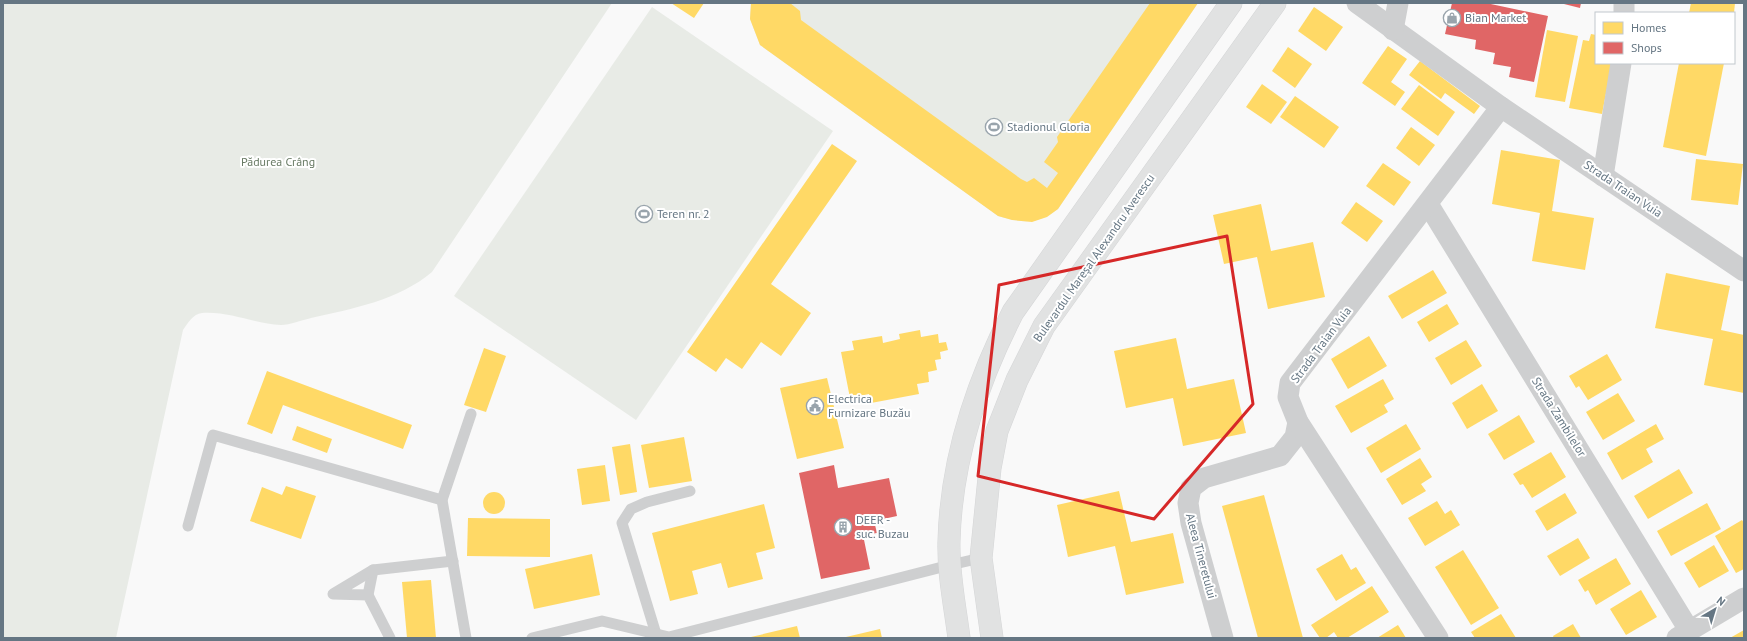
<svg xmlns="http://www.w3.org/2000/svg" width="1747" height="641" font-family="'PT Sans',sans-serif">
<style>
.green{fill:#e8ebe6}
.homes{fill:#ffd966}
.shops{fill:#e06666}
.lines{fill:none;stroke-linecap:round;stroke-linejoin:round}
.secondary-casing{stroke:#d5d6d7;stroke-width:23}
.lane{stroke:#cecfd0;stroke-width:11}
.street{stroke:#cecfd0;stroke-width:21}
.secondary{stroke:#e1e2e2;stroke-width:22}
.marked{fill:none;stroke:#d62828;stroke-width:3;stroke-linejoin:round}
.labels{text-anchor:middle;stroke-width:4;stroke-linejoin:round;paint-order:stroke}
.poi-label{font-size:12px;fill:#657683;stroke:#fff;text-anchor:start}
.park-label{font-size:12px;fill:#687a64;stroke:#fff}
.street-label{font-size:12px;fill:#657683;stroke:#fff}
</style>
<rect width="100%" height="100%" fill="#f9f9f9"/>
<g class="green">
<path d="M3,3H612L432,272C399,300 352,309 311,318C302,320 290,325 281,325C255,324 229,311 202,313C193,314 188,323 183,330L116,638H3Z"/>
<path d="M751,3H1198L1058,209C1037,225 1022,223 998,216L760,45L750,19Z"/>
<polygon points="652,7 833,131 636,420 454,296"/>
</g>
<g class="homes">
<polygon points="671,3 704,3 694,18"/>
<polygon points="751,3 790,3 800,11 801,20 1021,179 1027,182 1034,178 1047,188 1058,173 1044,162 1058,142 1057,137 1150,3 1198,3 1058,209 1047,217 1032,222 1012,220 998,216 760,45 750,19"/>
<polygon points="1691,3 1735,3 1734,13 1689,13"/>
<polygon points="1314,7 1343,27 1326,51 1298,31"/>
<polygon points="1547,30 1578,36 1565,102 1535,97"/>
<polygon points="1591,34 1596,35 1596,63 1612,63 1602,114 1569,108 1583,40 1589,41"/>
<polygon points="1388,46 1407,59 1391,82 1405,92 1395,106 1362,83"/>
<polygon points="1288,47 1312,64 1295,88 1272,71"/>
<polygon points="1420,61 1480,106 1474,114 1445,93 1441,99 1409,75"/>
<polygon points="1679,63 1724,63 1706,156 1663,147"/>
<polygon points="1262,84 1287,102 1271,124 1246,107"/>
<polygon points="1419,85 1455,112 1438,136 1401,109"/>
<polygon points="1295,96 1339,127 1324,148 1280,117"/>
<polygon points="1411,127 1435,145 1419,166 1396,148"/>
<polygon points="832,144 857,161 771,284 811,313 781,356 761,342 742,369 726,358 716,372 687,352"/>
<polygon points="1501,150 1560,160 1552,211 1594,218 1585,270 1532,261 1540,213 1492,204"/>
<polygon points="1696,159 1743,164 1738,205 1691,200"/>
<polygon points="1383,163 1411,182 1394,206 1366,186"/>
<polygon points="1356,202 1383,221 1367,242 1341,223"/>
<polygon points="1261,204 1271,251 1313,242 1325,297 1268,309 1257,257 1224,264 1213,215"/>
<polygon points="1433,270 1447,293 1402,319 1388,296"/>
<polygon points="1666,273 1730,286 1721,330 1744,335 1744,393 1704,385 1713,339 1655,328"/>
<polygon points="1447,304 1459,324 1429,342 1417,322"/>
<polygon points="920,330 921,337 938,334 939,343 946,342 948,350 940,352 941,359 935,360 937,370 928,372 929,382 917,384 919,394 871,403 869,394 850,398 841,352 854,350 852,341 882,336 883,343 900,339 899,334"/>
<polygon points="1369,336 1387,366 1348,389 1331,359"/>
<polygon points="1176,338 1187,389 1234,379 1246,433 1183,446 1173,398 1126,408 1114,351"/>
<polygon points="1466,340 1482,366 1451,385 1435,358"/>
<polygon points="484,348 506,356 486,412 464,405"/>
<polygon points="1607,354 1622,380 1588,400 1579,386 1576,388 1569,376"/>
<polygon points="267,371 412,425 403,449 283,405 272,434 247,424"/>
<polygon points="827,378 844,448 797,459 780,388"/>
<polygon points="1383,379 1394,399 1384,405 1388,412 1351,433 1335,406"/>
<polygon points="1482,384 1498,411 1467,429 1452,403"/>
<polygon points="1618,393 1635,421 1603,440 1586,412"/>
<polygon points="1519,415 1535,442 1504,460 1488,434"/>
<polygon points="1406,424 1421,449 1381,473 1366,448"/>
<polygon points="1656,424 1664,439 1646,449 1653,462 1622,480 1607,453"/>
<polygon points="297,426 332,439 327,453 292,440"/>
<polygon points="684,437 692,481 649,488 641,445"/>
<polygon points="630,444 637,492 620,495 612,447"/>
<polygon points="1551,452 1566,477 1532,498 1523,484 1520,485 1513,474"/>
<polygon points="1420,458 1432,477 1421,484 1426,491 1402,505 1386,479"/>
<polygon points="605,465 610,501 582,505 577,469"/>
<polygon points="1679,469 1693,493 1648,519 1634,496"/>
<polygon points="286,486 316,496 301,539 250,521 262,487 282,495"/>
<polygon points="1119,491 1131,542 1173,533 1184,583 1126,595 1115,546 1068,557 1057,505"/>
<circle cx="494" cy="503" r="11"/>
<polygon points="1565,493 1577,513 1547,531 1535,511"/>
<polygon points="1264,495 1303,638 1258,638 1222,506"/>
<polygon points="1437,501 1445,514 1451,510 1460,525 1425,546 1408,518"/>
<polygon points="1707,503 1721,529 1671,556 1657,531"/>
<polygon points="764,504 775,548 756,553 763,579 728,588 721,563 692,571 698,594 670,601 652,533"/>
<polygon points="468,518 550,519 550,557 467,556"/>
<polygon points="1742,520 1744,523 1744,569 1736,573 1715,536"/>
<polygon points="1578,538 1590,558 1560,576 1547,556"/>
<polygon points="1714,545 1729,571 1699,588 1684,563"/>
<polygon points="1463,550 1499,608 1471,625 1435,567"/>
<polygon points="592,554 600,595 534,609 525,569"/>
<polygon points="1342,554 1351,570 1356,567 1366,583 1336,601 1316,569"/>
<polygon points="1616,558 1631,584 1596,605 1588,590 1585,592 1578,580"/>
<polygon points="431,580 436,638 407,638 402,582"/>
<polygon points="1372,586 1389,612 1347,638 1338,638 1334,632 1326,638 1320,638 1311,625"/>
<polygon points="1641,590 1657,617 1626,635 1610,609"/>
<polygon points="1501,614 1516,638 1475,638 1471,632"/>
<polygon points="1573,624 1581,638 1554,638 1553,636"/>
<polygon points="1398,625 1406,638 1377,638"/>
<polygon points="797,626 800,638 751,638 751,637"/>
<polygon points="880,629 882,638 846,638 846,637"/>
<polygon points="1744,630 1744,638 1730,638"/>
</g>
<g class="shops">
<polygon points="1452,3 1486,3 1548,16 1534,82 1509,77 1511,67 1493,64 1495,53 1475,49 1476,40 1445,34"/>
<polygon points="1560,3 1581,3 1580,8"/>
<polygon points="834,465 838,488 889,478 897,516 874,521 877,533 863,535 870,569 821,579 799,473"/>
</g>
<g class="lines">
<defs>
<g id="secondary">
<path d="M959,638C955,606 948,573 949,541C951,460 976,384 1013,312L1231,3"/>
<polyline points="992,638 981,558 990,468 997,431 1017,380 1044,326 1275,3"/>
</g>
</defs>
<use href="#secondary" class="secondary-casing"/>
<g class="lane">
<polyline points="188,526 213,435 442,500"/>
<polyline points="368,595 373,570"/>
<polyline points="656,634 622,523 631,509 647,502 690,491"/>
<polyline points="390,638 368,595 333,594 373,570 453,561"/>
<polyline points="466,638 442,500 471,414"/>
<polyline points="532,638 602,621 669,637 950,565 981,558"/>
</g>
<g class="street">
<polyline points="1357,3 1501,107 1744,271"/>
<polyline points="1624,13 1624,3"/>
<polyline points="1393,30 1398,3"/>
<polyline points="1603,176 1621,63"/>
<polyline points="1428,204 1689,630"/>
<polyline points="1223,638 1191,523 1188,503 1191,488 1204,478 1280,456 1295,437 1298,422"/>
<polyline points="1438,638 1298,422 1288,397 1290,383 1501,107"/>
<polyline points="1677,638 1744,598"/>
</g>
<use href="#secondary" class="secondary"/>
</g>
<path class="marked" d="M1227,236L1253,404L1154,519L978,476L999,285Z"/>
<defs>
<symbol id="shop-ring" viewBox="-11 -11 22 22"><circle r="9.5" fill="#fff" stroke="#99a4ac" stroke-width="1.5"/><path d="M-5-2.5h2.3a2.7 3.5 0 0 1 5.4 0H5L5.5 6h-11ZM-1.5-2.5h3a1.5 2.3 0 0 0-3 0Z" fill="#99a4ac"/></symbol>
<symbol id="stadium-ring" viewBox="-11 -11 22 22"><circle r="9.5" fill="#fff" stroke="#99a4ac" stroke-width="1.5"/><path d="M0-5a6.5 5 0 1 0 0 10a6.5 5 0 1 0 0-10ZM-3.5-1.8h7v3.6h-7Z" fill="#99a4ac"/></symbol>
<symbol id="civic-ring" viewBox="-11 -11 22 22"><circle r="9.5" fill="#fff" stroke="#99a4ac" stroke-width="1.5"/><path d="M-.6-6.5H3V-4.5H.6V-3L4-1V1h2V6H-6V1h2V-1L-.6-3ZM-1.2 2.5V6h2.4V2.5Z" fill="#99a4ac"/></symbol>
<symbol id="building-ring" viewBox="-11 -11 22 22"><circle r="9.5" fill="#fff" stroke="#99a4ac" stroke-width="1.5"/><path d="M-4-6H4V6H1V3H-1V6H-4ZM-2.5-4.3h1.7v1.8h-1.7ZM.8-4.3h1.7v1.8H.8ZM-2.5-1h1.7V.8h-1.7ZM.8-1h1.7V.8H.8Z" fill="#99a4ac"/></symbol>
</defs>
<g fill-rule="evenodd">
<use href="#shop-ring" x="1442" y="8" width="20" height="20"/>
<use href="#stadium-ring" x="984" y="117" width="20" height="20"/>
<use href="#stadium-ring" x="634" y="204" width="20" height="20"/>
<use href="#civic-ring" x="805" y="396" width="20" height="20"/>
<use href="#building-ring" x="833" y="517" width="20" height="20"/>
</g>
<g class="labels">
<g class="poi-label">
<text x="1465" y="22">Bian Market</text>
<text x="1007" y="131">Stadionul Gloria</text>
<text x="657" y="218">Teren nr. 2</text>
<text x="828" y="403">Electrica<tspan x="828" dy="14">Furnizare Buzău</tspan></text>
<text x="856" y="524">DEER -<tspan x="856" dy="14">suc. Buzau</tspan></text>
</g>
<g class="park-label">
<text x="278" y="166">Pădurea Crâng</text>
</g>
<g class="street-label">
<text transform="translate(1623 189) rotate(34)" y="4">Strada Traian Vuia</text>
<text transform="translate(1094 258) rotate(-55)" y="4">Bulevardul Mareșal Alexandru Averescu</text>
<text transform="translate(1321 345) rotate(-53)" y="4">Strada Traian Vuia</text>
<text transform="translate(1559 417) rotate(58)" y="4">Strada Zambilelor</text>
<text transform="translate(1201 556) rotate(75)" y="4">Aleea Tineretului</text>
</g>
</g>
<rect width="1747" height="641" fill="none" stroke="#657683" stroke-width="8"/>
<rect x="1595" y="12" width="140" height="52" fill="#ffffff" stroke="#c1c8cd"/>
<rect x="1603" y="22" width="20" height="12" fill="#ffd966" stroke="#c1c8cd"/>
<text x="1631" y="32" font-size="12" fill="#657683">Homes</text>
<rect x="1603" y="42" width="20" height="12" fill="#e06666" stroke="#c1c8cd"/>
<text x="1631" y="52" font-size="12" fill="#657683">Shops</text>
<g transform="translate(1715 609) rotate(38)" stroke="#ffffff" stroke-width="3" paint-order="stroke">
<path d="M0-3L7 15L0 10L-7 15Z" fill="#657683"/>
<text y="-6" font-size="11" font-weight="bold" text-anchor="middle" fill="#657683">N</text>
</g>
</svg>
